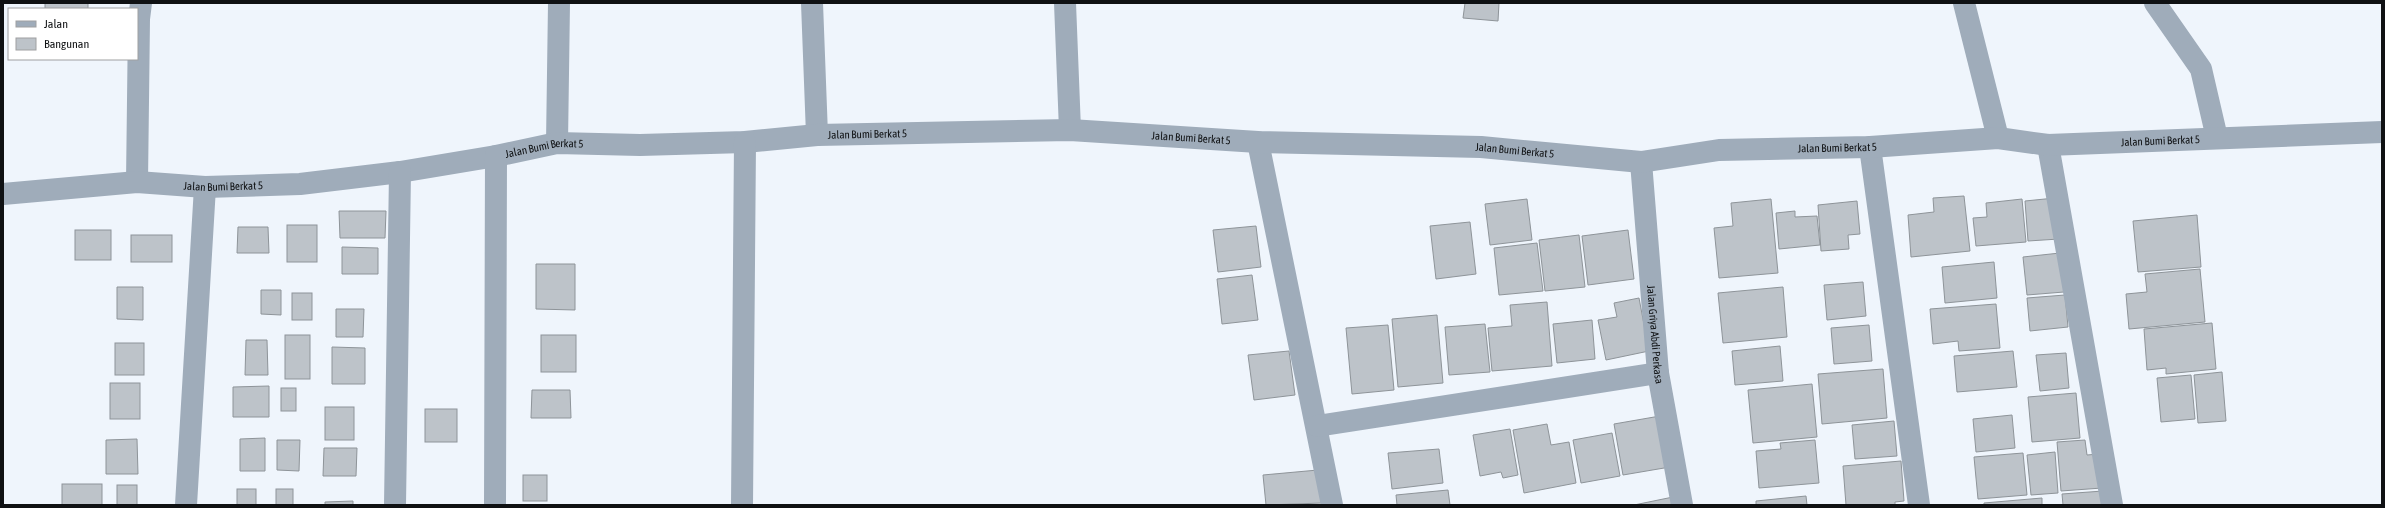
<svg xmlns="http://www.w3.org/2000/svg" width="2385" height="508" font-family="'Asap Condensed',sans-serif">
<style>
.building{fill:#bdc3c9;stroke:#8e9499}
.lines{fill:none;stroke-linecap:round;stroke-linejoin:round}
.minor{stroke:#9facba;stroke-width:22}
.labels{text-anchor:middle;stroke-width:3.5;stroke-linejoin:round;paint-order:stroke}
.street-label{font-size:11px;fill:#0f1113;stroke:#fff}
</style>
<rect width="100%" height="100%" fill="#eff5fc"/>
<g class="building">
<rect x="45" y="3" width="43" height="6"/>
<polygon points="1465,3 1499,3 1498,21 1463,18"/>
<polygon points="1964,196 1970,251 1911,257 1908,215 1934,212 1933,198"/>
<polygon points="2055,198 2059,239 2028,241 2025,201"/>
<polygon points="1527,199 1532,240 1490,245 1485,204"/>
<polygon points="1771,199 1778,273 1719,278 1714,228 1733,226 1731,203"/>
<polygon points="2022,199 2026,242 1976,246 1973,218 1987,217 1986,203"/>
<polygon points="1857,201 1860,234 1848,235 1849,249 1821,251 1818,205"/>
<polygon points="339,211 386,211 385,238 340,238"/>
<polygon points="1795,211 1795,217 1817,216 1820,245 1779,249 1776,213"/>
<polygon points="2197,215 2201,267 2138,272 2133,221"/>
<polygon points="1470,222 1476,274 1436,279 1430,226"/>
<rect x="287" y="225" width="30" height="37"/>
<polygon points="1256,226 1261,267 1218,272 1213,230"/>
<polygon points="238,227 268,227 269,253 237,253"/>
<rect x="75" y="230" width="36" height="30"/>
<polygon points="1628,230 1634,279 1588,285 1582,236"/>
<rect x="131" y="235" width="41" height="27"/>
<polygon points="1579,235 1585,287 1545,291 1539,240"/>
<polygon points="1537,243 1543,291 1499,295 1494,248"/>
<polygon points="342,247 378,248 378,274 342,274"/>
<polygon points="2060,253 2064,292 2027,295 2023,257"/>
<polygon points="1994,262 1997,298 1945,303 1942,267"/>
<polygon points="536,264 575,264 575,310 536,309"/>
<polygon points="2200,269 2205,322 2129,329 2126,294 2147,292 2145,274"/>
<polygon points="1252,275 1258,320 1222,324 1217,279"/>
<polygon points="1863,282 1866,316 1827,320 1824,285"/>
<polygon points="117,287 143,287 143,320 117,319"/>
<polygon points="1783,287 1787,337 1723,343 1718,293"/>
<polygon points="261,290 281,290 281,315 261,314"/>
<rect x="292" y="293" width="20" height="27"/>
<polygon points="2065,295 2068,327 2030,331 2027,298"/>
<polygon points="1639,298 1649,351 1606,360 1598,320 1617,317 1614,303"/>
<polygon points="1547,302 1552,366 1492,371 1488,328 1512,326 1510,305"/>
<polygon points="1996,304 2000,348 1959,351 1958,341 1933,344 1930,309"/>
<polygon points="336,309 364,309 363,337 336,337"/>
<polygon points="1437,315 1443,383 1398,387 1392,319"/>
<polygon points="1592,320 1595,359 1557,363 1553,324"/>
<polygon points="2212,323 2216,369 2166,374 2166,368 2147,370 2144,329"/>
<polygon points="1485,324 1490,372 1449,375 1445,327"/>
<polygon points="1388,325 1394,390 1352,394 1346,328"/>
<polygon points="1869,325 1872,361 1834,364 1831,328"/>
<rect x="285" y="335" width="25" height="44"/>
<rect x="541" y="335" width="35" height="37"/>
<polygon points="246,340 267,340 268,375 245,375"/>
<rect x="115" y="343" width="29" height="32"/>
<polygon points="1780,346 1783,381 1735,385 1732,351"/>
<polygon points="332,347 365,348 365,384 332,384"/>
<polygon points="1289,351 1295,395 1254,400 1248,355"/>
<polygon points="2013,351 2017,387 1957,392 1954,356"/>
<polygon points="2066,353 2069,388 2040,391 2036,355"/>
<polygon points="1883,369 1887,418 1822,424 1818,374"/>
<polygon points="2222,372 2226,421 2198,423 2194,375"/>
<polygon points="2191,375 2195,419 2161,422 2157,378"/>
<rect x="110" y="383" width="30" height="36"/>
<polygon points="1812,384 1817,437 1753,443 1748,390"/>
<polygon points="269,386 269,417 233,417 233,387"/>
<rect x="281" y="388" width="15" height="23"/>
<polygon points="532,390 570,390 571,418 531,418"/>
<polygon points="2076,393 2080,438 2032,442 2028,397"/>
<rect x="325" y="407" width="29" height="33"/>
<rect x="425" y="409" width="32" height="33"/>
<polygon points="2012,415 2015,448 1976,452 1973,419"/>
<polygon points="1660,416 1670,467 1623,475 1614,424"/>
<polygon points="1894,421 1897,456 1855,459 1852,425"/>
<polygon points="1547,424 1551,445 1569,442 1576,483 1524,493 1513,430"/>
<polygon points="1510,429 1518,475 1503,478 1501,472 1480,476 1473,435"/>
<polygon points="1612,433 1620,476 1581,483 1573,440"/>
<polygon points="265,438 265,471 240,471 240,439"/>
<polygon points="137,439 138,474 106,474 106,440"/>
<polygon points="277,440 300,440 299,471 277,470"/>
<polygon points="1815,440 1819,483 1759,488 1756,451 1781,449 1780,443"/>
<polygon points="2085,440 2087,455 2099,454 2102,488 2061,491 2057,442"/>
<polygon points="324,448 357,448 356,476 323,476"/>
<polygon points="1439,449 1443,483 1392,489 1388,453"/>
<polygon points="2055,452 2058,493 2031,495 2027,455"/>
<polygon points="2023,453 2027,495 1978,499 1974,457"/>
<polygon points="1901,461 1904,501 1895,502 1895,505 1846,505 1843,466"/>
<polygon points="1318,470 1322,503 1266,505 1263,475"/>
<rect x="523" y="475" width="24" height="26"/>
<rect x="62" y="484" width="40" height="21"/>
<rect x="117" y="485" width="20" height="20"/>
<rect x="237" y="489" width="19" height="16"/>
<rect x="276" y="489" width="17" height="16"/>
<polygon points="1448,490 1450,505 1397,505 1396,495"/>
<polygon points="2103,491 2104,505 2063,505 2062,494"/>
<polygon points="1806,496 1807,505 1756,505 1756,501"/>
<polygon points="1673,497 1675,505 1634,505"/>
<polygon points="2042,498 2042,505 1984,505 1984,503"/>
<polygon points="353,501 353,505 325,505 325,502"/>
</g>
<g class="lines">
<g class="minor">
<polyline points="812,3 817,135"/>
<polyline points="1065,3 1070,130"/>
<polyline points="1964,3 1998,138"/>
<polyline points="2155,3 2201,69 2217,138"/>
<polyline points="1258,142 1332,505"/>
<polyline points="557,143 559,3"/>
<polyline points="2048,145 2112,505"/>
<polyline points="1870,147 1919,505"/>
<path id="s1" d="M1641,162L1658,373L1682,505"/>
<polyline points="137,182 139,19 141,3"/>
<path id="s2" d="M3,194L137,182L205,187L300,184L400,172L496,156L557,143L640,145L745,142L817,135L1070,130L1258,142L1481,147L1641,162L1719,150L1870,147L1998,138L2048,145L2382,132"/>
<polyline points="1317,426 1658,373"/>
<polyline points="186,505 205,187"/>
<polyline points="395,505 400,172"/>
<polyline points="495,505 496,156"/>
<polyline points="742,505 745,142"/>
</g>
</g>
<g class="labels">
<g class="street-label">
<text dy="4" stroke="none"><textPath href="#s2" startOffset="869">Jalan Bumi Berkat 5</textPath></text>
<text dy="4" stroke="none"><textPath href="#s2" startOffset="1193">Jalan Bumi Berkat 5</textPath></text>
<text dy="4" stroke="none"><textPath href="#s2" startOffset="2165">Jalan Bumi Berkat 5</textPath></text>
<text dy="4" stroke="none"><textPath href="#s2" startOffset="1841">Jalan Bumi Berkat 5</textPath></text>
<text dy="4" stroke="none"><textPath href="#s2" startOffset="545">Jalan Bumi Berkat 5</textPath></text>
<text dy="4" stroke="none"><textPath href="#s2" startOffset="1517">Jalan Bumi Berkat 5</textPath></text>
<text dy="4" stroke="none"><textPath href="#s2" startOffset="221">Jalan Bumi Berkat 5</textPath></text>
<text dy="4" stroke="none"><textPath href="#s1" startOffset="173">Jalan Griya Abdi Perkasa</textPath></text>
</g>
</g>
<rect width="2385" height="508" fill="none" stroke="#0f1113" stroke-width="8"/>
<rect x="8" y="8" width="130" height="52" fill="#ffffff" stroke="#9fa0a1"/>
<rect x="16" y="21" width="20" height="6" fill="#9facba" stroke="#9fa0a1"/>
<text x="44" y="28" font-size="12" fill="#0f1113">Jalan</text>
<rect x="16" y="38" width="20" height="12" fill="#bdc3c9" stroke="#9fa0a1"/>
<text x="44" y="48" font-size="12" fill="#0f1113">Bangunan</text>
</svg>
